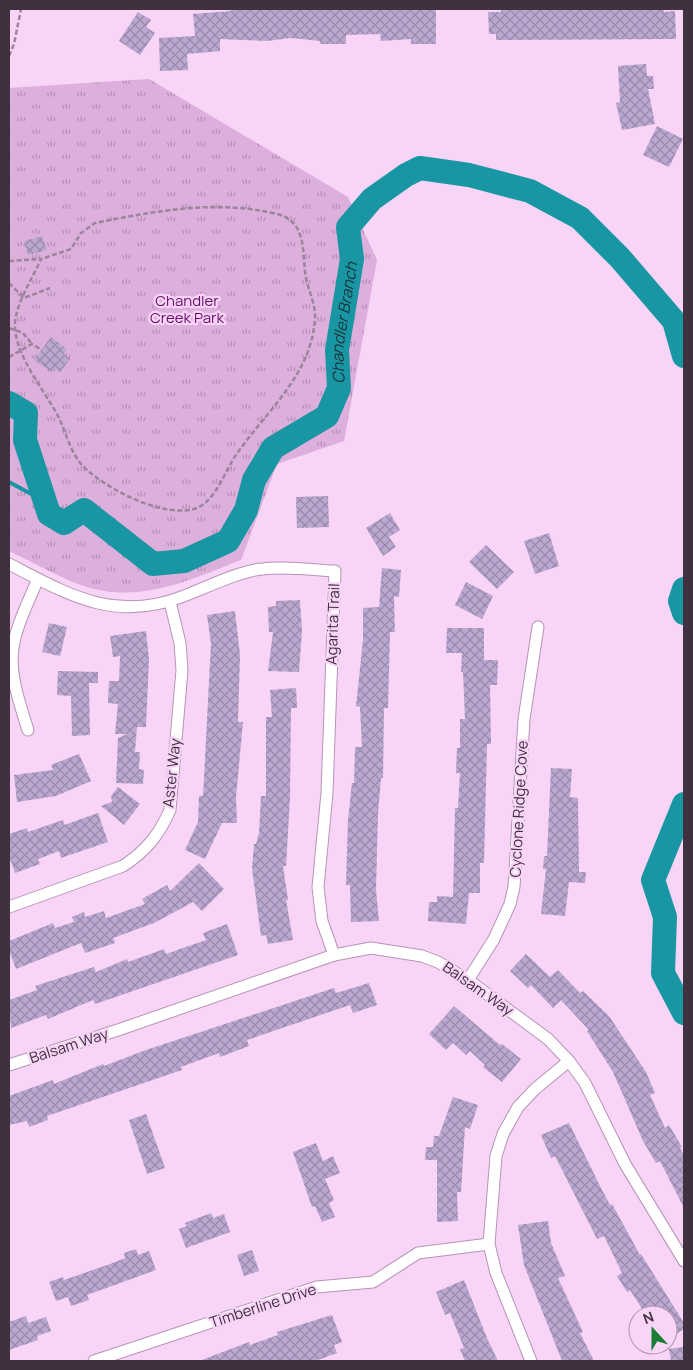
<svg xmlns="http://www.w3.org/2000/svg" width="693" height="1370" font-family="Manrope,sans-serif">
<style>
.park{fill:url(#park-tufts)}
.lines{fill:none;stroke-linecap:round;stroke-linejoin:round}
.stream{stroke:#1996a4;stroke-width:4}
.river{stroke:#1996a4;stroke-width:24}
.building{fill:url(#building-cross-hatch)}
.minor-casing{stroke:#b694b5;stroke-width:13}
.path{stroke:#9d849d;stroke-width:2.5;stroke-dasharray:5 2.5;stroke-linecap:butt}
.minor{stroke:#fff;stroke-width:11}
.labels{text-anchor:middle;stroke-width:4.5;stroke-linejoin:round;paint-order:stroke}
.park-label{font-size:15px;fill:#660f69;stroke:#f8d4f7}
.street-label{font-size:15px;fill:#3f313f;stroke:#f8d4f7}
.water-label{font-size:16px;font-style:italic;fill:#1b3437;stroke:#f8d4f7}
</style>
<defs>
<pattern id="park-tufts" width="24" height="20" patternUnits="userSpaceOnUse" patternTransform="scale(1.25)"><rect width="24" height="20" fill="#ddafdc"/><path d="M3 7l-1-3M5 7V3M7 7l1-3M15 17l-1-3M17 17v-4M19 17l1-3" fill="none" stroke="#b58fb4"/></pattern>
<pattern id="building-cross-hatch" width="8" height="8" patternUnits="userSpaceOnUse" patternTransform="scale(1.25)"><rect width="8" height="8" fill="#bba8d0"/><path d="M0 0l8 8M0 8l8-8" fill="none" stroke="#9989aa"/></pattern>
</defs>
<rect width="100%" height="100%" fill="#f8d4f7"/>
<path class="park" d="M149,79L348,197L377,260L344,441L277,464L241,560C187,581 136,606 78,584C55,575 32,562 9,551V88Z"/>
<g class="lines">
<polyline class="stream" points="9,482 46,502"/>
<g class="river">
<path id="s1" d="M9,403L26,413L25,440L49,514L64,523L84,510L153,564L184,561L228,541L246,510L254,480L273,448L327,416L339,388L337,350L352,259L348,227L372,199L406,175L420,168L469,175L530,191L580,218L620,258L674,321L684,356"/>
<polyline points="684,589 680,601 684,613"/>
<polyline points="684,804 653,880 665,917 663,973 684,1013"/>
</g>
</g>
<g class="building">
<polygon points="232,9 436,9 436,44 411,44 411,39 381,41 380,34 346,35 346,44 320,44 320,41 291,38 267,41 220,39 220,51 187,54 188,70 160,71 159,38 195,36 193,14 231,11"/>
<polygon points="501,9 664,9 664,12 675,11 676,39 496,40 496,34 489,34 488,12 501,12"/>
<polygon points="138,12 151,20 146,27 155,33 140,55 119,41"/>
<polygon points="646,64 647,76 653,76 654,89 648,89 655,124 622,130 616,103 620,102 618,66"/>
<polygon points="657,126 683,139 669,167 643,155"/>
<polygon points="42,236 47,250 28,255 24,241"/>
<polygon points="51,337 67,349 64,354 70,359 60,372 54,368 52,372 34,360"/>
<polygon points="328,496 329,527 297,528 296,497"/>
<polygon points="390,513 400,530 389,537 396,547 383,556 366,528"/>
<polygon points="549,533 559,566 535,574 524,541"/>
<polygon points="486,545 514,572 497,589 469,562"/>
<polygon points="382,568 401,570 399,597 394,596 395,632 390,632 388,708 384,708 383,778 381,778 378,814 376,890 379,921 351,922 350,885 346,885 348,820 352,783 354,783 355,747 362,747 360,707 356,706 363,640 363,608 379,607"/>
<polygon points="466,582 493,596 482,619 455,605"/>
<polygon points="300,600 302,631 299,672 268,671 273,632 269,632 268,607 276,606 276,601"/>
<polygon points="235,611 240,655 238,722 243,722 236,797 237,823 222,823 205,859 185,850 198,822 199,796 203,796 211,644 207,615"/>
<polygon points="49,623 67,627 60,656 42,652"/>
<polygon points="447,628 484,628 484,660 498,660 497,685 490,685 491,744 487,744 484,863 480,863 480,893 469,893 466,924 428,921 429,902 437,902 437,896 453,897 455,808 458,808 460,773 456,773 457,748 460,748 460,719 465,719 463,672 461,672 462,653 446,653"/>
<polygon points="146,631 149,659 146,727 137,727 135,752 140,752 139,769 144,770 143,784 116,783 118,738 127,734 115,734 118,704 108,703 109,681 119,681 120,656 113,657 110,636"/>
<polygon points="58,671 98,672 98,683 89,683 90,735 72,736 71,696 57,695"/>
<polygon points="296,688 297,708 291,708 290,798 286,866 283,866 288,900 286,900 293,940 268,944 266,935 261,936 252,868 254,844 256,844 259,833 261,796 266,796 266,717 272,717 270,690"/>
<polygon points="79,754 91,781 56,796 17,802 14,775 53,770 51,765"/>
<polygon points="551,768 572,769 570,797 578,798 579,872 586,872 585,883 569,882 565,916 541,914 546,869 543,869 544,856 547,856"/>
<polygon points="118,787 140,804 124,825 101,806 112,802 111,796"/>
<polygon points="98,813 108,842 61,858 59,851 38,859 40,864 15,873 9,856 9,834 27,828 28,832 63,820 64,825"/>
<polygon points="199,863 224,889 202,911 193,902 154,923 113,938 115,943 85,953 81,943 16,969 9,950 9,941 53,923 55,928 74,922 72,917 84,912 85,917 104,911 106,918 145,904 142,899 167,885 170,891"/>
<polygon points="227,924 238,955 95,1004 93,1000 48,1019 46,1015 11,1028 9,1000 37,990 35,986 94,967 96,972 127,959 128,962 164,949 166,954 206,940 203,933"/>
<polygon points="526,954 550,977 558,970 580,993 583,991 609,1016 646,1072 655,1093 650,1095 665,1128 669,1125 682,1147 680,1148 684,1156 684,1208 660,1161 656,1163 643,1141 613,1072 587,1031 589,1030 561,1000 553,1008 531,985 528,988 510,971"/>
<polygon points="369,983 377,1005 353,1013 350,1005 247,1040 249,1046 220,1057 219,1053 181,1067 182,1070 47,1116 48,1120 29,1127 27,1121 9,1125 9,1096 53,1080 54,1084 103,1064 104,1066 143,1051 334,988 336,993"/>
<polygon points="454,1006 500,1045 502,1044 521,1059 502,1082 483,1067 485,1065 470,1051 466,1055 453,1043 446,1050 429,1034"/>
<polygon points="453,1097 478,1105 470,1129 465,1127 461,1192 457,1192 458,1221 437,1222 437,1160 425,1160 426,1147 433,1147 434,1136 439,1136"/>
<polygon points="146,1114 165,1168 147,1174 129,1120"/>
<polygon points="569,1123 601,1188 610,1205 612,1204 640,1255 641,1254 684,1323 684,1329 668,1339 668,1315 646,1315 630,1290 627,1292 617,1276 622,1273 604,1236 597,1239 555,1156 551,1158 541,1135"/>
<polygon points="316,1143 323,1161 333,1156 340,1173 325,1179 334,1200 329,1203 335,1217 322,1222 315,1206 312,1207 293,1152"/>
<polygon points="211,1213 213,1218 224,1214 230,1232 186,1248 179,1229 187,1226 185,1223"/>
<polygon points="548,1221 551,1243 565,1276 558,1278 583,1332 580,1333 594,1361 562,1361 524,1265 518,1225"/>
<polygon points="136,1249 138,1255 149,1251 156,1270 87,1295 89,1300 71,1306 68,1297 56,1301 49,1282 63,1277 64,1280 110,1264 125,1258 124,1253"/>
<polygon points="252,1250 259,1271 244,1276 237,1255"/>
<polygon points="464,1280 487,1338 498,1361 465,1361 460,1349 464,1348 450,1313 445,1315 436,1292"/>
<polygon points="332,1315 342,1342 334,1345 337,1353 315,1361 199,1361 249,1342 250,1345 278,1335 277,1332"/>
<polygon points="26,1316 28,1323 46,1317 51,1331 37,1336 38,1340 9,1350 9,1322"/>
<polygon points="684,1347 684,1361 671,1361 669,1349"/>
</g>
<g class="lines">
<defs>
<g id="minor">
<path d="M9,564C69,595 115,623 184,596C205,588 242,570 263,569C286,566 312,570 335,571L327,793L318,887L322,921L334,955"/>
<path d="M28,730C4,656 7,649 38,579"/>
<path d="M9,907L123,866C146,851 159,835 170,810L182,670L180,643L170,602"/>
<polyline points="468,980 494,939 510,904 514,887 524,719 538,627"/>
<polyline points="9,1065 118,1030 334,955 371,948 422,956 438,962 468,980 548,1039 569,1061 585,1083 625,1164 684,1261"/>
<polyline points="94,1361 317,1287 373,1282 418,1253 489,1244"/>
<polyline points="531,1361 496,1273 489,1244 496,1156 503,1134 518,1107 535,1089 569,1061"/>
</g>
</defs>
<use href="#minor" class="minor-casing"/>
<g class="path">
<polyline points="9,56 14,44 21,9"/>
<path d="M9,261L41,259C33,277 20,297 16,316C8,349 46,391 60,420C66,434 71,452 81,464C103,488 165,520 197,508C216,500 225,471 236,455C266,411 311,376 315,319C316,302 306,287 305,271C303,255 305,233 291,221C284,214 272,213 262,211C207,201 150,212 95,223L81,233L71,249L41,259"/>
<polyline points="9,283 24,298 50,288"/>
<polyline points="9,328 23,333 32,344"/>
<polyline points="9,357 32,344 42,350"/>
</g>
<use href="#minor" class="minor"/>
</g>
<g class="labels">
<g class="park-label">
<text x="187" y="306">Chandler<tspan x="187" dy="17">Creek Park</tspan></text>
</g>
<g class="street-label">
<text transform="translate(333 624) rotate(-88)" y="5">Agarita Trail</text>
<text transform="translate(172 773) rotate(-84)" y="5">Aster Way</text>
<text transform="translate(519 809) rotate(-87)" y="5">Cyclone Ridge Cove</text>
<text transform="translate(478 989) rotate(35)" y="5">Balsam Way</text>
<text transform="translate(69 1046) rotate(-18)" y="5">Balsam Way</text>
<text transform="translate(263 1306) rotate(-18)" y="5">Timberline Drive</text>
</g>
<g class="water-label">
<text dy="6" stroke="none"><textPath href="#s1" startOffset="596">Chandler Branch</textPath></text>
</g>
</g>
<rect width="693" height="1370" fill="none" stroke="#3f313f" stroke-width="20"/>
<g transform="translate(653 1330) rotate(339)"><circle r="24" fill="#f8d4f7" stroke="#ae93ad"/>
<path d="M0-4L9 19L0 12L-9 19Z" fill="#177d31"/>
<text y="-8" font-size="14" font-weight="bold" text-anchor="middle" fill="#3f313f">N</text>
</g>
</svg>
